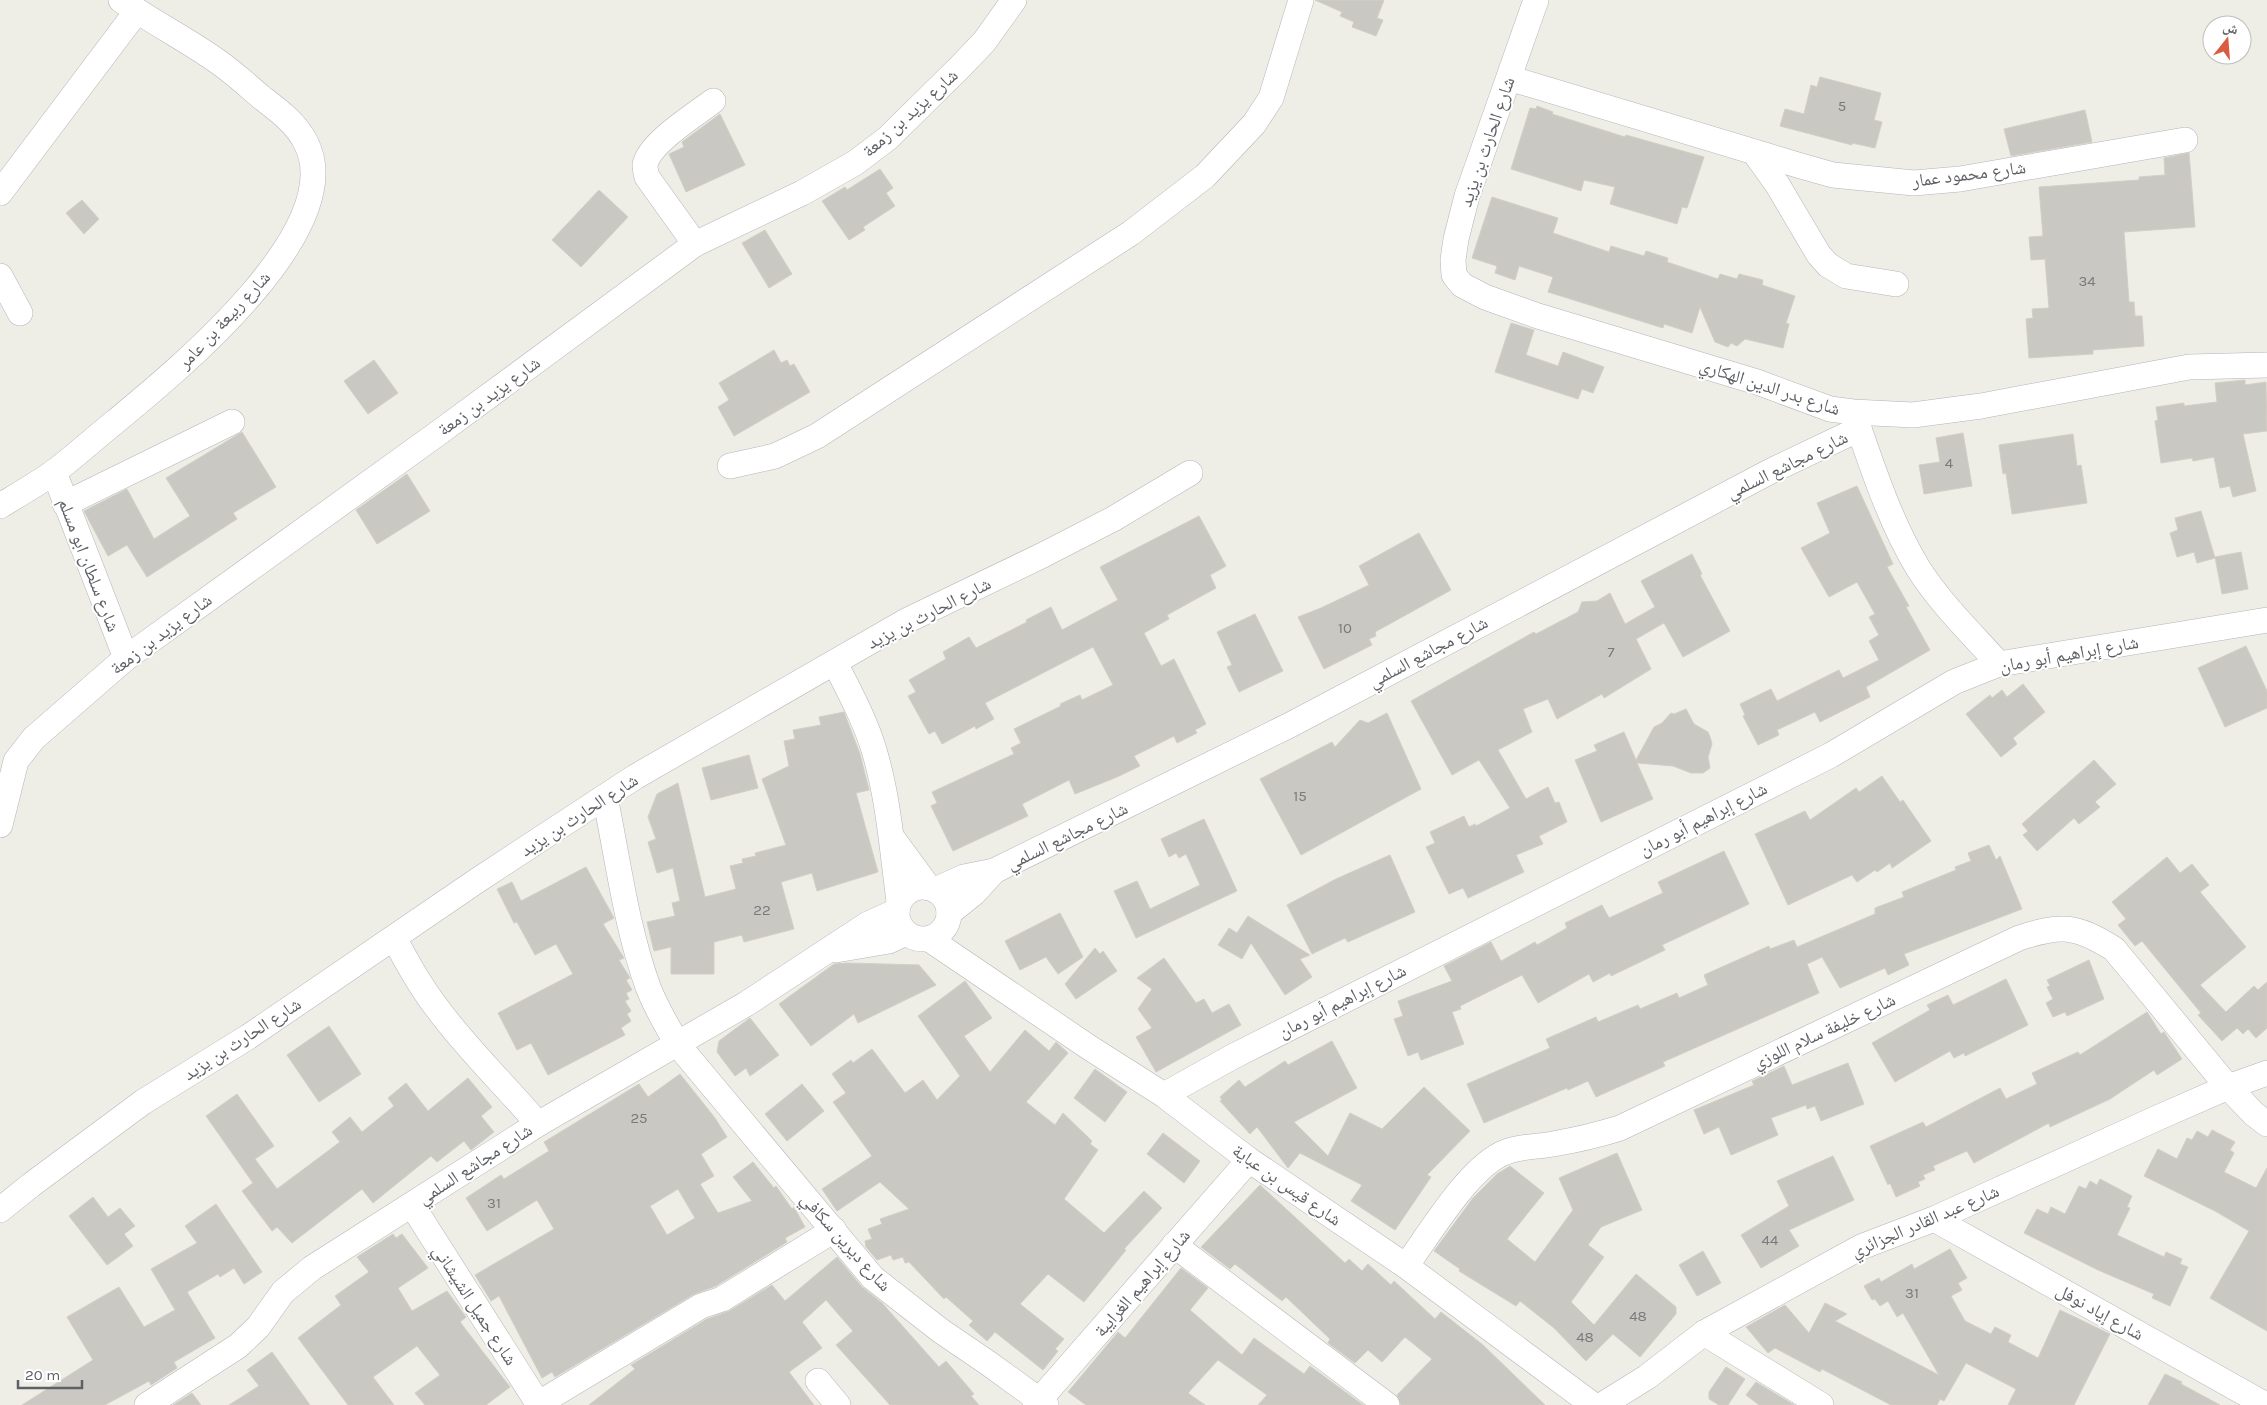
<svg xmlns="http://www.w3.org/2000/svg" width="2267" height="1405" font-family="Karla,'Noto Naskh Arabic',sans-serif">
<style>
.building{fill:#cac8c2;stroke:#d2cfc5;fill-rule:evenodd}
.lines{fill:none;stroke-linecap:round;stroke-linejoin:round}
.minor-casing{stroke:#b3b5b9;stroke-width:26}
.minor{stroke:#fff;stroke-width:25}
.labels{text-anchor:middle;stroke-width:4;stroke-linejoin:round;paint-order:stroke}
.number-label{font-size:15px;fill:#787a7c}
.street-label{font-size:18px;fill:#5d6065;stroke:#fff}
</style>
<rect width="100%" height="100%" fill="#eeede6"/>
<g class="building">
<polygon points="1315,0 1384,0 1377,18 1383,20 1376,36 1352,27 1354,22 1340,16 1342,12"/>
<polygon points="1820,77 1881,93 1874,120 1882,122 1875,148 1852,143 1852,145 1780,126 1785,109 1804,114 1811,85 1817,87"/>
<polygon points="1537,106 1553,112 1552,114 1625,137 1626,135 1704,157 1687,208 1682,207 1677,224 1610,204 1615,187 1584,180 1581,191 1511,169 1530,108 1536,109"/>
<polygon points="2085,110 2092,142 2011,156 2004,129"/>
<polygon points="720,114 745,165 686,192 669,154 684,147 682,142"/>
<polygon points="2189,153 2195,227 2124,232 2129,302 2134,302 2135,316 2142,316 2144,346 2093,350 2093,354 2029,358 2026,319 2033,318 2032,309 2049,308 2045,259 2031,260 2029,237 2043,236 2039,187 2139,180 2139,177 2165,175 2164,158"/>
<polygon points="880,169 893,188 886,193 895,206 863,227 865,230 849,240 822,201 845,187 847,190"/>
<polygon points="599,190 628,217 581,267 552,240"/>
<polygon points="1492,197 1558,218 1553,233 1609,252 1611,246 1644,256 1646,251 1668,258 1667,262 1718,279 1720,274 1737,279 1739,274 1763,280 1762,285 1795,296 1786,323 1789,324 1783,348 1745,339 1737,346 1731,343 1728,347 1715,342 1700,307 1692,333 1664,324 1663,328 1548,292 1553,277 1519,266 1515,280 1495,273 1497,266 1472,258"/>
<polygon points="82,200 99,219 84,234 66,213"/>
<polygon points="765,230 792,274 769,288 742,243"/>
<polygon points="1511,323 1534,330 1526,355 1558,366 1563,352 1604,367 1593,393 1582,389 1578,399 1495,372"/>
<polygon points="774,350 781,363 787,360 790,366 794,364 810,392 734,436 718,407 729,400 719,383"/>
<polygon points="374,360 398,393 368,414 344,381"/>
<polygon points="2245,380 2245,385 2266,382 2267,431 2243,434 2256,491 2233,497 2230,486 2220,488 2214,457 2193,461 2192,458 2161,463 2155,421 2158,420 2156,407 2184,403 2184,406 2217,402 2215,383"/>
<polygon points="242,432 276,487 233,513 237,519 147,577 127,545 108,556 84,511 127,489 154,539 190,516 166,478"/>
<polygon points="1963,433 1972,486 1924,494 1919,465 1940,462 1936,438"/>
<polygon points="2073,434 2077,466 2081,465 2087,503 2012,514 2006,473 2003,474 1999,445"/>
<polygon points="407,474 430,511 377,544 356,510"/>
<polygon points="1857,486 1893,564 1887,567 1909,606 1906,607 1930,650 1866,687 1870,697 1820,722 1815,712 1777,730 1779,735 1758,745 1743,716 1745,715 1740,704 1771,689 1777,701 1839,670 1843,678 1879,660 1869,641 1879,635 1869,617 1875,614 1857,582 1829,597 1801,548 1830,533 1817,503"/>
<polygon points="2201,511 2215,558 2197,563 2194,552 2177,557 2170,533 2178,530 2175,518"/>
<polygon points="1199,516 1226,566 1210,575 1216,588 1167,615 1169,619 1144,633 1161,666 1174,659 1206,724 1195,730 1197,733 1177,743 1174,736 1134,756 1140,766 1117,777 1075,794 1069,780 1022,804 1028,816 953,851 931,806 937,803 932,792 1014,754 1011,748 1021,743 1014,729 1061,706 1060,704 1080,695 1082,700 1113,685 1093,647 985,703 994,719 976,729 975,726 942,744 935,731 929,734 908,696 916,692 909,680 946,659 943,652 969,637 976,648 1027,622 1026,620 1051,607 1062,630 1118,600 1100,567"/>
<polygon points="1419,533 1451,590 1375,632 1376,636 1369,639 1372,645 1324,669 1298,617 1321,608 1369,585 1359,566"/>
<polygon points="2241,552 2248,589 2222,594 2215,557"/>
<polygon points="1692,554 1702,574 1700,575 1730,631 1683,657 1664,623 1636,639 1651,669 1604,698 1602,694 1557,719 1548,699 1523,709 1532,732 1498,750 1526,799 1548,787 1555,803 1559,802 1567,822 1539,836 1543,844 1516,855 1524,872 1468,898 1463,888 1449,894 1426,847 1435,843 1430,832 1464,816 1469,827 1475,824 1476,826 1510,808 1479,760 1452,775 1411,701 1534,632 1536,634 1578,612 1582,602 1597,601 1610,593 1625,624 1655,607 1641,581"/>
<polygon points="1255,614 1283,671 1239,692 1227,667 1232,665 1217,632"/>
<polygon points="2246,646 2267,691 2267,708 2225,727 2198,668"/>
<polygon points="2023,684 2045,712 2013,738 2017,744 2001,757 1966,714 1990,695 1992,698 2002,690 2007,697"/>
<polygon points="1686,709 1694,724 1708,732 1710,737 1712,744 1708,757 1710,768 1703,773 1691,773 1673,766 1637,763 1653,799 1601,822 1575,760 1597,751 1594,745 1624,732 1636,760 1654,727 1662,723 1671,713 1674,714"/>
<polygon points="844,712 860,754 869,790 856,793 878,872 817,891 812,873 781,882 794,929 744,942 742,935 714,942 714,974 671,974 671,947 654,951 647,922 675,916 672,903 680,901 673,868 657,873 648,842 656,839 648,817 657,794 678,783 705,897 736,889 730,866 743,863 742,859 756,856 755,853 786,845 762,779 789,766 784,741 795,739 793,730 821,725 819,717"/>
<polygon points="1387,713 1421,789 1301,855 1260,779 1332,742 1335,747 1360,720 1368,723"/>
<polygon points="749,755 758,788 711,800 702,768"/>
<polygon points="2094,760 2116,784 2095,802 2100,807 2079,824 2074,818 2037,851 2023,835 2028,831 2022,824"/>
<polygon points="1882,776 1900,802 1903,800 1931,841 1892,868 1890,863 1877,872 1875,870 1857,882 1852,875 1788,905 1755,834 1805,811 1810,820 1856,788 1859,792"/>
<polygon points="1204,819 1237,891 1136,938 1114,891 1137,881 1150,909 1200,885 1186,854 1179,858 1176,853 1169,857 1161,839"/>
<polygon points="1989,845 1996,860 2000,856 2022,909 1904,954 1909,965 1888,975 1885,968 1840,988 1822,957 1807,964 1819,993 1663,1062 1665,1066 1596,1097 1588,1081 1568,1090 1567,1088 1484,1123 1467,1084 1550,1048 1546,1039 1596,1017 1598,1022 1638,1005 1640,1009 1677,993 1679,998 1708,985 1704,975 1769,946 1770,949 1794,940 1797,947 1875,914 1875,908 1904,897 1902,892 1956,870 1955,867 1971,861 1968,853"/>
<polygon points="1724,851 1749,904 1662,945 1665,950 1611,976 1610,973 1593,982 1589,974 1538,1003 1522,975 1460,1006 1461,1009 1452,1012 1464,1044 1421,1060 1418,1052 1408,1056 1394,1019 1403,1016 1398,1001 1452,981 1444,966 1491,942 1501,961 1535,942 1537,945 1567,928 1565,923 1602,905 1609,918 1663,893 1658,882"/>
<polygon points="1390,855 1415,912 1348,942 1345,938 1312,954 1287,905 1336,879"/>
<polygon points="2167,857 2180,873 2192,864 2209,885 2200,892 2246,947 2200,985 2226,1012 2254,986 2258,990 2267,982 2267,1028 2256,1038 2248,1029 2243,1034 2237,1028 2222,1041 2198,1015 2201,1013 2142,941 2135,946 2118,925 2126,919 2112,902"/>
<polygon points="586,867 614,918 603,924 624,958 619,960 630,978 626,980 632,990 626,993 629,999 625,1001 631,1011 627,1014 631,1021 621,1028 625,1035 548,1075 531,1043 517,1050 498,1013 573,974 556,944 535,955 517,922 514,923 497,889 512,882 521,901"/>
<polygon points="1060,913 1083,957 1058,974 1046,957 1020,970 1005,941"/>
<polygon points="1248,916 1310,955 1300,959 1312,977 1285,995 1251,943 1242,959 1218,945 1229,928 1237,933"/>
<polygon points="1095,948 1100,954 1103,951 1117,971 1076,999 1065,984"/>
<polygon points="1164,958 1196,1003 1204,999 1212,1013 1229,1004 1241,1025 1156,1072 1136,1037 1152,1028 1138,1009 1152,989 1137,978"/>
<polygon points="2089,960 2104,999 2067,1016 2065,1012 2053,1017 2046,1003 2053,999 2047,987 2050,986 2047,980"/>
<polygon points="848,963 919,965 936,985 858,1023 854,1014 811,1046 779,1004 834,964"/>
<polygon points="2006,979 2028,1025 1965,1056 1964,1053 1954,1058 1950,1051 1895,1082 1872,1043 1930,1010 1927,1005 1948,995 1953,1005"/>
<polygon points="965,981 992,1018 964,1036 990,1072 1025,1030 1049,1051 1056,1042 1068,1053 1026,1102 1055,1125 1063,1113 1092,1141 1090,1144 1098,1150 1064,1199 1104,1233 1144,1191 1162,1208 1124,1249 1126,1250 1084,1302 1048,1274 1020,1304 1064,1339 1055,1349 1058,1351 1043,1370 995,1332 987,1341 969,1325 973,1321 946,1297 944,1299 909,1262 905,1263 903,1257 893,1260 891,1255 877,1260 866,1247 865,1241 872,1239 868,1229 882,1224 880,1219 909,1209 880,1182 837,1211 822,1189 872,1156 833,1102 846,1093 832,1074 851,1060 853,1063 872,1049 905,1093 923,1080 937,1100 960,1076 918,1016"/>
<polygon points="2147,1012 2161,1034 2164,1032 2182,1059 2157,1075 2154,1070 2110,1099 2050,1127 2049,1123 1974,1163 1967,1151 1933,1166 1935,1170 1923,1175 1925,1179 1918,1182 1920,1186 1896,1197 1890,1183 1888,1185 1870,1146 1923,1122 1926,1127 2000,1088 2006,1099 2037,1084 2032,1073 2078,1052 2080,1055"/>
<polygon points="750,1018 779,1055 750,1076 746,1068 735,1076 717,1052 719,1041"/>
<polygon points="329,1026 361,1074 319,1102 287,1055"/>
<polygon points="1332,1041 1357,1088 1294,1122 1328,1156 1350,1113 1382,1129 1424,1087 1470,1131 1427,1175 1431,1177 1395,1230 1351,1201 1362,1185 1300,1153 1288,1168 1257,1127 1250,1134 1220,1101 1222,1100 1220,1097 1239,1080 1245,1087 1285,1061 1288,1065"/>
<polygon points="1848,1063 1864,1104 1821,1121 1815,1106 1807,1109 1806,1105 1771,1118 1778,1135 1731,1155 1719,1127 1704,1134 1694,1110 1754,1085 1752,1081 1784,1066 1792,1085"/>
<polygon points="1095,1069 1127,1092 1105,1122 1074,1098"/>
<path d="M680,1074L715,1118L727,1137L701,1154L714,1176L700,1184L718,1213L752,1201L733,1177L753,1162L774,1188L776,1186L792,1209L794,1207L805,1227L785,1238L787,1242L716,1286L694,1294L555,1377L552,1372L542,1378L499,1296L491,1301L475,1275L554,1229L537,1200L487,1231L466,1198L501,1175L504,1179L549,1151L544,1142L639,1084L648,1097ZM678,1189L695,1218L667,1235L650,1206Z"/>
<polygon points="468,1078 492,1107 481,1116 494,1132 471,1150 464,1141 437,1162 431,1156 373,1203 362,1189 292,1243 277,1227 272,1231 242,1191 253,1183 206,1116 237,1094 274,1146 255,1159 277,1189 340,1142 332,1132 350,1117 362,1132 394,1106 388,1098 406,1083 428,1111"/>
<polygon points="802,1084 824,1111 787,1141 765,1114"/>
<polygon points="2212,1130 2235,1142 2230,1150 2234,1153 2224,1172 2256,1188 2267,1168 2267,1331 2210,1298 2249,1231 2215,1211 2144,1176 2158,1149 2177,1159 2187,1138 2192,1140 2197,1131 2208,1137"/>
<polygon points="1163,1133 1200,1161 1184,1183 1147,1154"/>
<polygon points="1617,1153 1642,1210 1601,1227 1588,1245 1604,1257 1571,1302 1594,1325 1636,1274 1676,1307 1676,1314 1640,1357 1613,1334 1586,1361 1554,1328 1520,1301 1516,1306 1459,1271 1460,1269 1434,1251 1473,1198 1497,1174 1510,1166 1544,1193 1507,1239 1535,1262 1573,1210 1559,1178"/>
<polygon points="1833,1156 1854,1200 1789,1230 1799,1246 1761,1268 1741,1235 1789,1206 1777,1181"/>
<polygon points="2100,1179 2132,1196 2127,1207 2130,1208 2117,1235 2164,1257 2166,1252 2182,1259 2180,1264 2188,1267 2170,1306 2152,1298 2154,1294 2098,1270 2024,1233 2037,1209 2048,1214 2051,1207 2065,1214 2079,1186 2086,1189 2090,1181 2097,1185"/>
<polygon points="1260,1185 1345,1263 1349,1259 1362,1271 1368,1264 1391,1285 1394,1281 1435,1319 1441,1312 1483,1345 1545,1405 1401,1405 1397,1395 1432,1359 1405,1337 1382,1362 1368,1350 1355,1363 1328,1343 1330,1339 1286,1297 1282,1301 1235,1264 1230,1269 1201,1247"/>
<polygon points="93,1197 108,1217 120,1208 135,1226 124,1234 133,1246 107,1265 69,1216"/>
<polygon points="216,1204 262,1272 244,1284 234,1268 220,1277 218,1274 187,1292 215,1338 174,1362 177,1368 151,1385 149,1381 105,1405 22,1405 93,1360 67,1317 119,1287 144,1327 175,1310 151,1269 197,1243 185,1226"/>
<polygon points="393,1234 396,1238 402,1234 428,1268 398,1288 412,1311 447,1291 466,1317 460,1322 510,1387 486,1405 425,1405 415,1393 440,1375 417,1346 373,1377 394,1405 348,1405 298,1338 341,1305 335,1296 369,1272 357,1257"/>
<polygon points="1950,1249 1967,1278 1958,1283 1962,1290 1951,1296 1965,1321 1991,1334 1995,1327 2011,1335 2008,1342 2038,1358 2060,1310 2110,1334 2074,1405 2008,1405 2016,1389 1966,1363 1944,1401 1940,1399 1937,1405 1891,1405 1822,1369 1820,1372 1775,1348 1768,1353 1746,1327 1785,1305 1809,1333 1825,1303 1847,1314 1835,1321 1939,1375 1903,1313 1897,1317 1888,1301 1880,1306 1875,1299 1872,1300 1864,1286 1879,1278 1881,1282 1912,1264 1914,1269"/>
<polygon points="1703,1251 1721,1283 1697,1296 1679,1265"/>
<polygon points="837,1257 862,1287 882,1303 939,1367 946,1361 974,1394 971,1396 979,1405 890,1405 836,1345 853,1331 826,1300 802,1322 822,1348 789,1372 814,1405 589,1405 635,1369 631,1365 707,1319 729,1311 772,1285 785,1301"/>
<polygon points="1181,1268 1208,1288 1190,1310 1242,1355 1254,1338 1304,1374 1310,1366 1363,1405 1258,1405 1267,1395 1218,1360 1188,1393 1205,1405 1086,1405 1068,1392 1118,1332 1125,1338"/>
<polygon points="272,1352 310,1405 229,1405 259,1386 247,1370"/>
<polygon points="1726,1367 1745,1379 1728,1405 1719,1405 1709,1399 1709,1392"/>
<polygon points="2165,1374 2182,1382 2181,1384 2220,1405 2148,1405"/>
<polygon points="1756,1382 1794,1405 1759,1405 1746,1395"/>
<polygon points="192,1393 201,1405 173,1405"/>
</g>
<g class="lines">
<defs>
<g id="minor">
<polyline points="1536,0 1467,196 1456,239 1453,260 1454,275 1462,285 1485,297 1538,316 1757,382 1830,409 1853,412 1913,415 1981,406 2189,367 2267,365"/>
<polyline points="1509,78 1801,166 1833,175 1914,183 1960,179 2185,140"/>
<polyline points="1754,152 1777,184 1819,255 1828,265 1846,276 1896,284"/>
<polyline points="0,193 137,11"/>
<path d="M695,244L647,177C646,173 645,169 645,165C649,143 695,115 713,101"/>
<polyline points="0,276 20,313"/>
<path d="M1854,414C1872,466 1890,522 1918,568C1940,603 1972,634 1999,664"/>
<polyline points="730,466 775,456 817,436 1131,233 1205,176 1254,124 1271,98 1301,0"/>
<polyline points="54,472 126,658"/>
<polyline points="65,504 232,422"/>
<path d="M0,506C18,495 37,484 54,472C75,456 95,438 116,421C174,373 350,230 306,143C296,123 278,110 261,97C247,85 233,72 217,61C186,39 152,22 121,0"/>
<path d="M835,663C849,691 865,720 874,750C889,800 892,850 899,901"/>
<path d="M605,797C618,860 626,926 648,987C656,1008 667,1026 678,1045L873,1278L941,1331L988,1363L1046,1405"/>
<polyline points="0,825 16,761 34,738 126,658 437,434 695,244 802,193 855,163 888,138 960,67 984,42 1014,0"/>
<polyline points="893,839 929,888"/>
<circle cx="923" cy="913" r="26"/>
<polyline points="935,890 964,877 994,871 1290,725 1771,471 1859,429"/>
<polyline points="949,913 974,893 994,871"/>
<path d="M394,938C407,962 420,986 437,1008C467,1049 505,1085 538,1124"/>
<polyline points="929,939 1090,1048 1164,1095 1249,1160 1406,1266 1593,1405"/>
<polyline points="836,950 889,941 906,933"/>
<polyline points="1164,1095 1232,1057 1831,755 1954,682 1999,664 2267,620"/>
<polyline points="412,1205 539,1405"/>
<polyline points="0,1210 31,1185 143,1102 248,1037 478,880 635,777 906,621 1043,555 1113,519 1190,473"/>
<polyline points="1934,1219 2266,1405"/>
<polyline points="1174,1245 1387,1405"/>
<path d="M1406,1266C1430,1233 1466,1172 1501,1154C1517,1146 1537,1147 1553,1144C1576,1140 1598,1135 1620,1128L2019,938C2061,924 2076,925 2114,949L2228,1087L2254,1114L2267,1124"/>
<polyline points="1704,1333 1821,1405"/>
<polyline points="818,1381 838,1405"/>
<polyline points="538,1404 701,1306 722,1299 834,1230"/>
<polyline points="147,1405 238,1346 258,1327 283,1292 312,1268 538,1124 746,1004 868,924 897,911"/>
<polyline points="1035,1405 1249,1160"/>
<polyline points="1602,1405 1647,1377 1704,1333 1861,1247 1934,1219 2155,1119 2228,1087 2267,1073"/>
</g>
</defs>
<use href="#minor" class="minor-casing"/>
<use href="#minor" class="minor"/>
</g>
<g class="labels">
<g class="number-label">
<text x="1842" y="111">5</text>
<text x="2087" y="286">34</text>
<text x="1949" y="468">4</text>
<text x="1345" y="633">10</text>
<text x="1611" y="657">7</text>
<text x="1300" y="801">15</text>
<text x="762" y="915">22</text>
<text x="639" y="1123">25</text>
<text x="494" y="1208">31</text>
<text x="1770" y="1245">44</text>
<text x="1912" y="1298">31</text>
<text x="1638" y="1321">48</text>
<text x="1585" y="1342">48</text>
</g>
<g class="street-label">
<text transform="translate(910 113) rotate(-42)" y="6">شارع يزيد بن زمعة</text>
<text transform="translate(1487 142) rotate(-71)" y="6">شارع الحارث بن يزيد</text>
<text transform="translate(1969 174) rotate(-7)" y="6">شارع محمود عمار</text>
<text transform="translate(224 320) rotate(-47)" y="6">شارع ربيعة بن عامر</text>
<text transform="translate(1770 387) rotate(18)" y="6">شارع بدر الدين الهكاري</text>
<text transform="translate(489 396) rotate(-36)" y="6">شارع يزيد بن زمعة</text>
<text transform="translate(1787 465) rotate(-26)" y="6">شارع مجاشع السلمي</text>
<text transform="translate(89 565) rotate(69)" y="6">شارع سلطان ابو مسلم</text>
<text transform="translate(929 613) rotate(-27)" y="6">شارع الحارث بن يزيد</text>
<text transform="translate(161 634) rotate(-37)" y="6">شارع يزيد بن زمعة</text>
<text transform="translate(1428 652) rotate(-28)" y="6">شارع مجاشع السلمي</text>
<text transform="translate(2069 654) rotate(-10)" y="6">شارع إبراهيم أبو رمان</text>
<text transform="translate(579 815) rotate(-33)" y="6">شارع الحارث بن يزيد</text>
<text transform="translate(1703 819) rotate(-27)" y="6">شارع إبراهيم أبو رمان</text>
<text transform="translate(1067 836) rotate(-26)" y="6">شارع مجاشع السلمي</text>
<text transform="translate(1342 1001) rotate(-27)" y="6">شارع إبراهيم أبو رمان</text>
<text transform="translate(1824 1031) rotate(-25)" y="6">شارع خليفة سلام اللوزي</text>
<text transform="translate(242 1039) rotate(-33)" y="6">شارع الحارث بن يزيد</text>
<text transform="translate(475 1164) rotate(-33)" y="6">شارع مجاشع السلمي</text>
<text transform="translate(1287 1185) rotate(35)" y="6">شارع قيس بن عباية</text>
<text transform="translate(1925 1221) rotate(-23)" y="6">شارع عبد القادر الجزائري</text>
<text transform="translate(846 1242) rotate(48)" y="6">شارع ديرين سكافي</text>
<text transform="translate(1142 1283) rotate(-49)" y="6">شارع إبراهيم الغرايبة</text>
<text transform="translate(475 1305) rotate(57)" y="6">شارع جميل الشيشاني</text>
<text transform="translate(2100 1312) rotate(29)" y="6">شارع إياد نوفل</text>
</g>
</g>
<g transform="translate(2227 40) rotate(17)"><circle r="24" fill="#ffffff" stroke="#bebfc1"/>
<path d="M0-4L9 19L0 12L-9 19Z" fill="#d85b42"/>
<text y="-8" font-size="14" font-weight="bold" text-anchor="middle" fill="#5d6065">ش</text>
</g>
<path d="M18 1380v8h64v-8" fill="none" stroke="#5d6065" stroke-width="2.5"/>
<text x="25" y="1380" font-size="15" fill="#5d6065" stroke="#ffffff" stroke-width="4" paint-order="stroke">20 m</text>
</svg>
